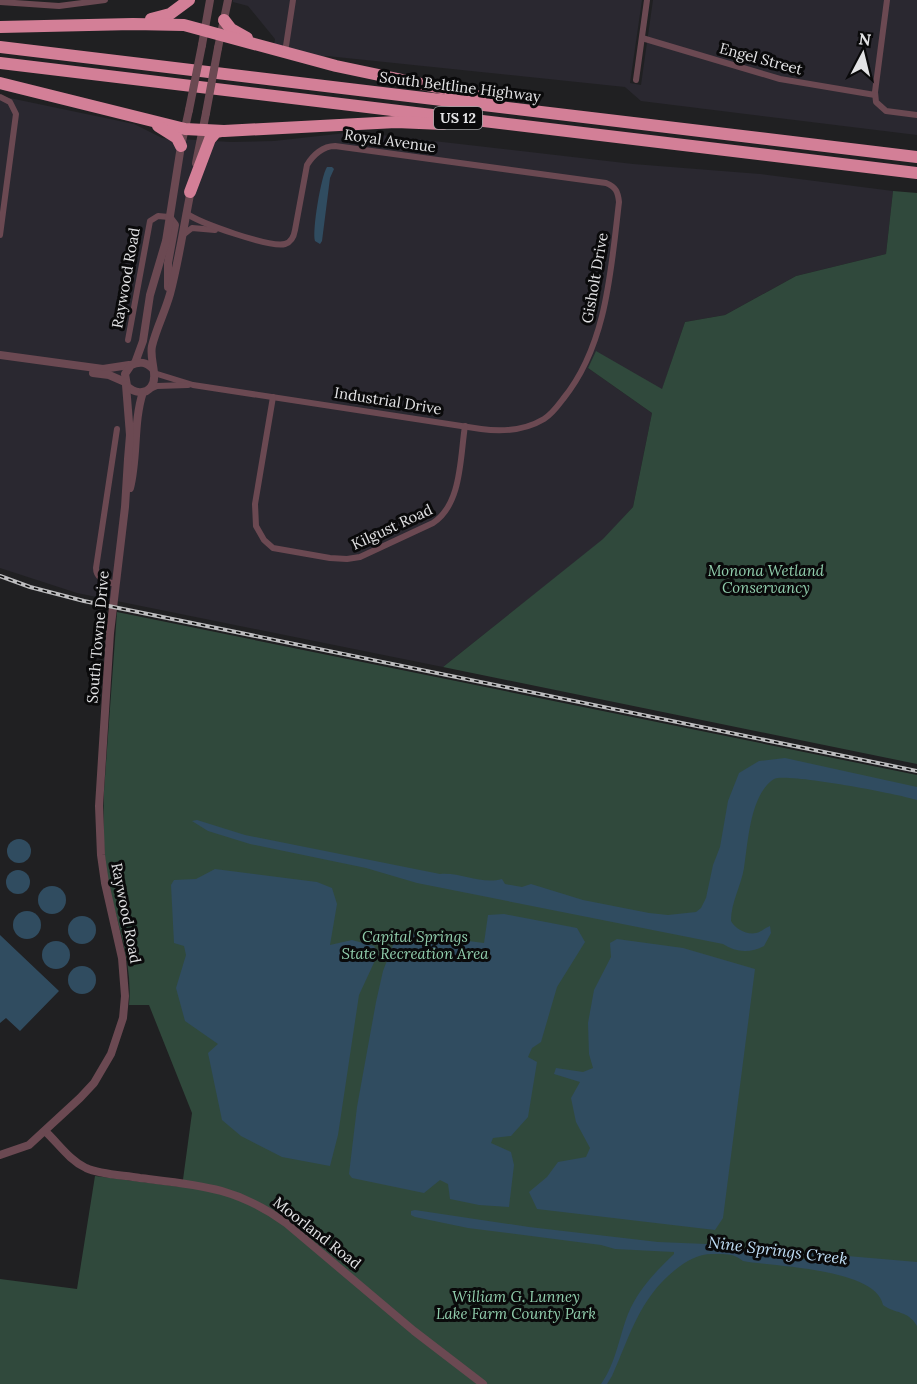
<svg xmlns="http://www.w3.org/2000/svg" width="917" height="1384" font-family="Lora,serif">
<style>
.built{fill:#2a2830}
.green{fill:#30493c}
.water{fill:#304c60}
.lines{fill:none;stroke-linecap:round;stroke-linejoin:round}
.minor{stroke:#6b4952;stroke-width:6}
.tertiary{stroke:#6b4952;stroke-width:8}
.motorway{stroke:#d37f97;stroke-width:12}
.rail-casing{stroke:#bdbdbf;stroke-width:4}
.rail{stroke:#0a0a0b;stroke-width:1.5;stroke-dasharray:4.5;stroke-linecap:butt}
.tertiary-bridge{stroke:#6b4952;stroke-width:8}
.labels{text-anchor:middle;stroke-width:6;stroke-linejoin:round;paint-order:stroke}
.shield{fill:#0a0a0b;stroke:#a2a2a4;stroke-width:1.5}
.shield-label{font-size:14px;font-weight:bold;fill:#e3e3e5}
.street-label{font-size:15px;fill:#e3e3e5;stroke:#0a0a0b}
.park-label{font-size:15px;font-style:italic;fill:#91cead;stroke:#0a0a0b}
.water-label{font-size:16px;font-style:italic;fill:#c0dff7;stroke:#0a0a0b}
</style>
<rect width="100%" height="100%" fill="#202022"/>
<g class="built">
<polygon points="233,0 642,0 630,83 641,85 653,0 917,0 917,135 641,101 625,87 327,56 319,58 274,46 275,39 248,6 233,2"/>
<polygon points="0,96 134,124 162,138 231,142 274,141 355,132 633,164 760,174 893,191 886,254 796,276 725,315 685,322 662,390 596,352 588,368 652,413 633,507 604,539 443,667 77,593 0,568"/>
</g>
<g class="green">
<polygon points="893,191 917,193 917,764 443,667 603,539 633,507 652,413 588,368 596,351 662,389 685,322 725,315 796,276 886,254"/>
<path d="M117,612L917,775V1384H0V1279L77,1289L95,1176L182,1187L192,1113L149,1005H129C133,964 118,927 109,887C103,856 103,823 104,791Z"/>
</g>
<g class="water">
<path d="M327,167H332L334,169L330,178L322,241L320,244L315,241C312,231 321,176 327,167Z"/>
<path d="M785,758L917,787V800C900,794 784,772 774,779C750,794 748,843 744,868C741,886 731,902 731,921C735,929 747,935 756,933C761,932 765,928 770,926L771,933L764,946C751,953 736,953 723,944L417,883L366,868L250,844L208,831L192,821L197,820L245,835L440,874C461,872 482,885 502,879L505,884L522,887L531,884L583,900L649,913L668,915L696,912L701,908L706,898L713,865L720,847L728,801L739,773L759,761Z"/>
<circle cx="19" cy="851" r="12"/>
<polygon points="215,869 317,882 332,888 337,904 330,945 352,940 374,946 378,954 359,995 338,1135 330,1166 282,1157 241,1136 222,1120 208,1053 218,1044 185,1021 176,988 186,955 184,946 174,943 171,885 174,880 196,879"/>
<circle cx="18" cy="882" r="12"/>
<circle cx="52" cy="900" r="14"/>
<circle cx="27" cy="925" r="14"/>
<polygon points="504,914 577,928 585,942 557,987 541,1042 532,1048 528,1057 537,1062 528,1117 511,1136 493,1138 491,1143 511,1152 514,1165 509,1207 479,1205 450,1199 448,1184 440,1180 424,1193 352,1178 349,1174 357,1107 376,1002 383,971 398,932 484,943 488,915"/>
<circle cx="82" cy="930" r="14"/>
<polygon points="0,935 59,991 20,1031 6,1018 0,1023"/>
<polygon points="617,939 683,948 755,969 723,1218 715,1230 537,1209 529,1192 547,1177 558,1162 586,1157 590,1148 576,1122 571,1098 580,1082 554,1074 556,1068 583,1072 593,1068 589,1054 588,1023 594,990 611,957 610,943"/>
<circle cx="56" cy="955" r="14"/>
<circle cx="82" cy="980" r="14"/>
<path d="M415,1210L529,1227L658,1242L731,1245L757,1253L835,1263L844,1262C827,1252 805,1260 789,1251L917,1262V1326C908,1310 895,1314 883,1305C876,1268 774,1267 743,1261C734,1253 724,1254 712,1254C698,1254 686,1261 675,1270C639,1299 630,1336 612,1376L607,1384H601C616,1363 619,1337 628,1314C638,1290 655,1272 674,1254V1252L615,1249L601,1245L468,1228L415,1217L411,1215V1211Z"/>
</g>
<g class="lines">
<g class="minor">
<polyline points="887,0 875,92 876,102 886,111 917,115"/>
<polyline points="0,2 59,6 105,0"/>
<polyline points="642,38 780,79 875,95"/>
<polyline points="286,46 293,0"/>
<polyline points="636,80 647,0"/>
<polyline points="0,97 10,102 16,114 0,235"/>
<polyline points="183,235 192,228 215,230"/>
<polyline points="128,340 150,221 158,216 169,217"/>
<path d="M154,373L193,385L481,429C503,432 524,431 544,419C552,414 557,407 563,399C607,345 611,269 619,202C618,192 616,187 606,183L335,146C323,146 313,155 307,165L295,230C294,236 292,242 285,244C270,248 199,223 186,213"/>
<polyline points="150,389 157,386 188,385"/>
<path d="M273,397L255,504L256,526L264,540L273,548L330,558L347,559L360,557L433,523C462,504 460,457 465,426"/>
<path d="M115,584C106,581 96,579 96,568L117,429"/>
</g>
<g class="tertiary">
<polyline points="202,45 210,0"/>
<polyline points="218,48 228,0"/>
<polyline points="196,163 206,113"/>
<polyline points="168,287 168,263 175,225 169,217"/>
<polyline points="0,355 103,369 129,365"/>
<polyline points="135,363 143,341 150,295 166,241 181,146 189,110"/>
<path d="M153,369C146,362 140,361 131,365L125,374L127,386C134,393 145,395 151,387C159,377 149,359 152,346C156,329 165,312 170,294C179,260 184,224 191,190"/>
<polyline points="93,373 109,375 125,382"/>
<path d="M130,488C138,456 133,423 143,392"/>
<path d="M45,1131C58,1143 69,1160 86,1168C102,1175 122,1175 140,1178C199,1185 236,1187 286,1223L414,1331L483,1384"/>
<polyline points="0,1155 29,1145 80,1098 94,1083 111,1054 123,1018 125,996 122,958 105,883 101,855 99,806 110,633 125,507 128,459 130,435 126,385"/>
</g>
<g class="motorway">
<polyline points="151,19 170,14 189,0"/>
<polyline points="224,20 231,29 247,38"/>
<polyline points="0,27 133,24 184,25 336,66 493,99"/>
<polyline points="0,47 917,157"/>
<polyline points="0,63 917,173"/>
<polyline points="0,83 185,129 224,131 396,122 443,124"/>
<polyline points="158,126 177,138 181,146"/>
<polyline points="190,192 210,139 216,132 221,131"/>
</g>
<defs>
<polyline id="rail" points="0,576 30,587 84,601 917,771"/>
</defs>
<use href="#rail" class="rail-casing"/>
<use href="#rail" class="rail"/>
<g class="tertiary-bridge">
<polyline points="189,110 202,45"/>
<polyline points="206,113 218,48"/>
</g>
</g>
<g class="labels">
<rect class="shield" x="434" y="107" width="48" height="22" rx="4.5"/>
<g class="shield-label">
<text x="458" y="123">US 12</text>
</g>
<g class="street-label">
<text transform="translate(761 59) rotate(15)" y="5">Engel Street</text>
<text transform="translate(460 87) rotate(7)" y="5">South Beltline Highway</text>
<text transform="translate(390 141) rotate(8)" y="5">Royal Avenue</text>
<text transform="translate(126 278) rotate(-80)" y="5">Raywood Road</text>
<text transform="translate(595 278) rotate(-80)" y="5">Gisholt Drive</text>
<text transform="translate(388 401) rotate(9)" y="5">Industrial Drive</text>
<text transform="translate(392 527) rotate(-25)" y="5">Kilgust Road</text>
<text transform="translate(98 637) rotate(-85)" y="5">South Towne Drive</text>
<text transform="translate(126 913) rotate(79)" y="5">Raywood Road</text>
<text transform="translate(317 1233) rotate(38)" y="5">Moorland Road</text>
</g>
<g class="park-label">
<text x="766" y="576">Monona Wetland<tspan x="766" dy="17">Conservancy</tspan></text>
<text x="415" y="942">Capital Springs<tspan x="415" dy="17">State Recreation Area</tspan></text>
<text x="516" y="1302">William G. Lunney<tspan x="516" dy="17">Lake Farm County Park</tspan></text>
</g>
<g class="water-label">
<text transform="translate(778 1250) rotate(7)" y="6">Nine Springs Creek</text>
</g>
</g>
<g transform="translate(863 54) rotate(7)" stroke="#0a0a0b" stroke-width="4.5" paint-order="stroke">
<path d="M0-4.5L10 22L0 15L-10 22Z" fill="#e3e3e5"/>
<text y="-9" font-size="16" font-weight="bold" text-anchor="middle" fill="#e3e3e5">N</text>
</g>
</svg>
